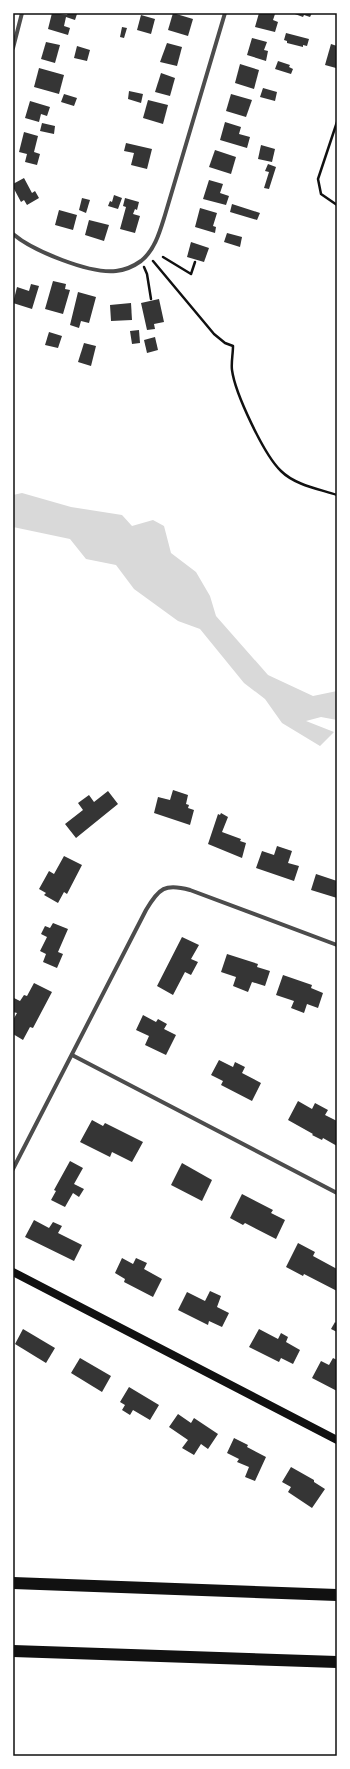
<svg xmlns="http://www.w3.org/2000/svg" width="350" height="1769" font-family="'Sofia Sans Condensed',sans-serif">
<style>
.water{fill:#d9d9d9}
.building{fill:#353535}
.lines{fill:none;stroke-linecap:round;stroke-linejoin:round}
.path{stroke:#111;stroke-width:2.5}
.minor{stroke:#4c4c4c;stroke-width:4}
.secondary{stroke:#111;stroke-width:8}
.motorway{stroke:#111;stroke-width:12}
.neatline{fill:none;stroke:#111;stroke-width:1.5}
</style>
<rect width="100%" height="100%" fill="#fff"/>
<polygon class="water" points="22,493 71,507 122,515 132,526 153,520 164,526 171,553 196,572 210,596 216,616 268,675 313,696 337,691 337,720 321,717 306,721 334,732 320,746 282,723 265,699 244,683 200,629 178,621 134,589 116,565 86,559 70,539 13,527 13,495"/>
<g class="building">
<polygon points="52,13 67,15 68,13 77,14 75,20 66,17 64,26 70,28 68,35 48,29"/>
<polygon points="173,13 193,19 188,36 168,30"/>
<polygon points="259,13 275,14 273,20 278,22 275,32 255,27"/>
<polygon points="292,13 312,13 310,17 304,15 303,17"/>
<polygon points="141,15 155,19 151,34 137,30"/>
<polygon points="122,27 127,28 124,38 120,37"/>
<polygon points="286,33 309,39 307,46 303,45 303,47 287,43 287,41 284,40"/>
<polygon points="252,38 267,42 264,50 268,51 266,61 247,55"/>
<polygon points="46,42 60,45 55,63 41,59"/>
<polygon points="167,43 182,47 177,66 160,62"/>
<polygon points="331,44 337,46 336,68 325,65"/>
<polygon points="77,46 90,50 87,61 74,58"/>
<polygon points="278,61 290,65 289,67 293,69 291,74 275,69"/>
<polygon points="240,64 259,70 254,89 235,83"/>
<polygon points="39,68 64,75 59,94 34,87"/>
<polygon points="161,73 175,78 170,96 155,92"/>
<polygon points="263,88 277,92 275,101 260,97"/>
<polygon points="129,91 143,94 141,103 128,99"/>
<polygon points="64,94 77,98 74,106 61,102"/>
<polygon points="231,94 252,100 246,117 226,111"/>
<polygon points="148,100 168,105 163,124 143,118"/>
<polygon points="30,101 50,107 47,116 41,114 39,122 25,118"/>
<polygon points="225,122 241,127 239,134 250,137 247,148 220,140"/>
<polygon points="42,123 55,126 54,134 40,131"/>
<polygon points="24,132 38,136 34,152 40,154 37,165 25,162 27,154 19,152"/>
<polygon points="126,143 152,149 147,169 131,165 134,153 124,151"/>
<polygon points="261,145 275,149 272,162 258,159"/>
<polygon points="215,150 236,157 231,174 209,167"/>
<polygon points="268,164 276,167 269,189 264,188 269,172 265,171"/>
<polygon points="24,178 32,193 35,191 39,198 27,205 24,200 21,202 13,187 13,184"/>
<polygon points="209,180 223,184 220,193 229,196 226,205 203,199"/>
<polygon points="114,195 122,198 118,209 108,206 110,201 112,202"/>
<polygon points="82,198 90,200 86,213 79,210"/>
<polygon points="125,198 139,202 137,210 135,209 133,214 140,216 135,233 120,229 126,207 123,206"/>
<polygon points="232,204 260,213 257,220 230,212"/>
<polygon points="200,208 217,213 213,226 216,227 215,233 195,227"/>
<polygon points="59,210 77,215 73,230 55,225"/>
<polygon points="89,220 109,225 104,241 85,235"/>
<polygon points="227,233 242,237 240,247 224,242"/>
<polygon points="191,242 209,248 204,262 187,257"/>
<polygon points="53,281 66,284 65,289 70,290 63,314 45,309"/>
<polygon points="31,284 39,286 32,309 13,303 17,287 29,291"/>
<polygon points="78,292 96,297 89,323 81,321 79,328 70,325"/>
<polygon points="159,299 164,322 154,324 155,329 147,330 141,303"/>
<polygon points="131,303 132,320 111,321 110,305"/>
<polygon points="139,330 140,343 132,344 130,331"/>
<polygon points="49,332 62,336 58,348 45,345"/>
<polygon points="155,337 158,350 147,353 144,340"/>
<polygon points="84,343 96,346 91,366 78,362"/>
<polygon points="173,790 188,795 186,804 189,805 188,808 194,810 190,825 154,813 158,797 170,800"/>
<polygon points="108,791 118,804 76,838 65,824 83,810 78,803 89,795 94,802"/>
<polygon points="221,813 228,817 222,832 241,839 240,841 246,843 242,858 208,844 218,814 220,815"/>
<polygon points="277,846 292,851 288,863 299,866 294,881 256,868 262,851 274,855"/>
<polygon points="64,856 82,865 67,894 64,892 58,903 44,895 46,893 39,889 49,871 54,874"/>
<polygon points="316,874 337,881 337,898 311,890"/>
<polygon points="53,923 68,929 58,952 63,954 57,968 43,962 46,954 40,951 47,937 41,934 45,926 50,928"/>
<polygon points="182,937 199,945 191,959 198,962 191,975 185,972 173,995 157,986"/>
<polygon points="227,954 258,964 257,967 270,971 265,986 252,982 248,992 233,986 236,977 221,972"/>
<polygon points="283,975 312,985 311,988 323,993 318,1008 307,1004 304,1013 291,1008 294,1001 276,995"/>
<polygon points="34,983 52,992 33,1028 30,1027 23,1040 13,1034 13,1020 17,1013 13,1012 13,1000 14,998 20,1001 24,995 27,996"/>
<polygon points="143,1015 156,1022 158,1019 167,1024 164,1029 176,1035 166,1055 145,1045 149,1036 136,1030"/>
<polygon points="219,1060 233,1067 235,1062 245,1067 242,1073 261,1083 252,1101 221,1085 223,1081 211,1075"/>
<polygon points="298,1101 312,1109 315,1103 328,1110 325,1115 337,1121 337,1146 323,1138 322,1140 312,1135 313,1134 288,1120"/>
<polygon points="92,1120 103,1126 105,1123 143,1142 132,1162 112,1152 110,1157 80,1142"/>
<polygon points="70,1161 83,1168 74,1184 84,1189 79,1197 73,1193 65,1207 51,1200 56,1191 54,1190"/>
<polygon points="182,1163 212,1180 202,1201 171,1185"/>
<polygon points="242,1194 273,1210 271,1213 285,1220 276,1239 245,1223 243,1225 230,1218"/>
<polygon points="34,1220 49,1228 53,1222 62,1226 58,1233 82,1245 74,1261 25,1237"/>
<polygon points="298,1243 315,1252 313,1256 337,1269 337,1291 304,1274 303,1276 286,1267"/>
<polygon points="122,1258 133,1264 136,1258 147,1263 144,1269 162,1279 153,1297 124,1282 125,1279 115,1273"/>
<polygon points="210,1291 221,1296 217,1307 229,1313 222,1327 209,1321 208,1325 178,1310 187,1292 205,1301"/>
<polygon points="335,1322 337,1324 337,1332 331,1329"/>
<polygon points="23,1329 55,1348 46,1363 15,1344"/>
<polygon points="259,1329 278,1339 281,1333 288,1337 286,1342 300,1350 293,1364 281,1358 279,1362 249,1347"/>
<polygon points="80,1358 111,1376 102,1392 71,1373"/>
<polygon points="333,1358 337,1360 337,1391 312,1378 321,1361 329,1365"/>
<polygon points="129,1387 159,1405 150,1420 133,1410 130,1415 122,1410 125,1405 120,1402"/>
<polygon points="178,1414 191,1423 194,1418 218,1434 208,1449 201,1444 194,1455 182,1448 188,1440 169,1427"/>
<polygon points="234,1438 248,1445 247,1447 266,1457 255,1481 245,1477 249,1467 237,1462 239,1459 227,1453"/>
<polygon points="291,1467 314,1480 314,1482 325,1489 312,1508 288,1492 291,1487 282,1482"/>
</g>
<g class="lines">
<g class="path">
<polyline points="337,122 318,179 321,194 337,205"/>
<polyline points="163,257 191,274 195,262"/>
<path d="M153,261L214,334L225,343L233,346C233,354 231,363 232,370C235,393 264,455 281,471C295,485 319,489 337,495"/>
<polyline points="144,267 147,274 151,299"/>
</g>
<g class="minor">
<polyline points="13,48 22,13"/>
<path d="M13,234C33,251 90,274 116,271C125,270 134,266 141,261C155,250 160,231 165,215L225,13"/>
<polyline points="72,1055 337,1193"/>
<path d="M13,1169L146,910C159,888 165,883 190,890L337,945"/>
</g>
<polyline class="secondary" points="13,1272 337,1440"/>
<g class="motorway">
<polyline points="13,1583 337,1595"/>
<polyline points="13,1651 337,1662"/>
</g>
</g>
<rect width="350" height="1769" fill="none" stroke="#ffffff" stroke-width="28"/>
<rect x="14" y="14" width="322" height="1741" class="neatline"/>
</svg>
